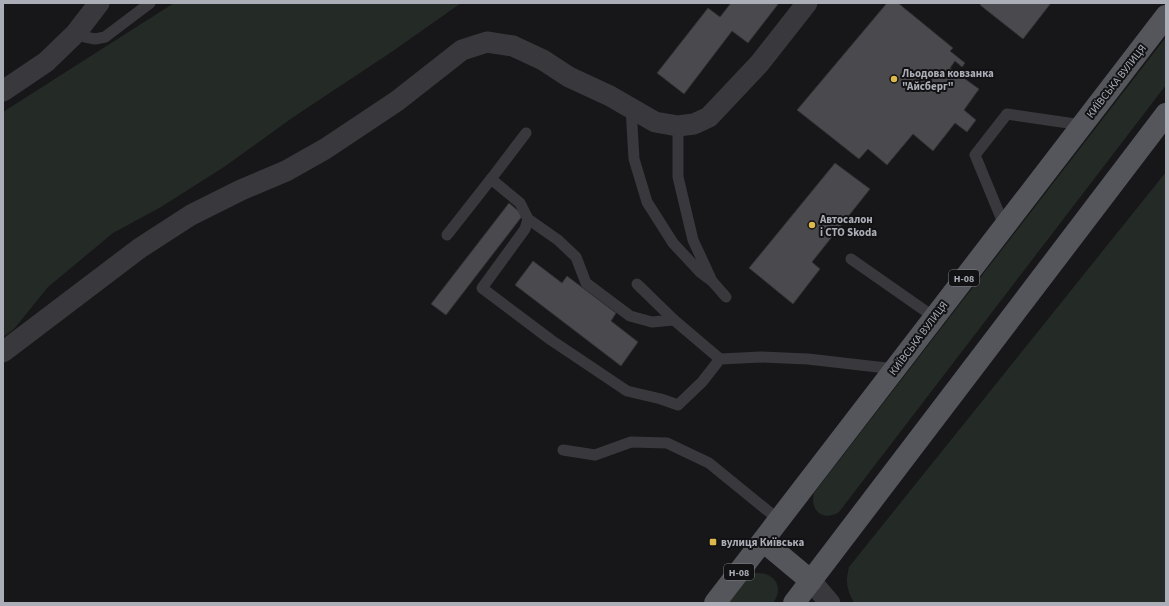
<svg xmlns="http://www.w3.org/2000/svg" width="1169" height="606" font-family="'Source Sans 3',sans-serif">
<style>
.green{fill:#242a25}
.building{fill:#4a4a4e;stroke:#323135}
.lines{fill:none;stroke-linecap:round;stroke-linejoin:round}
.service{stroke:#39393d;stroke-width:11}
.minor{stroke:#39393d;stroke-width:21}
.primary{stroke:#55565c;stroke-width:22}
.poi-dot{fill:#ddb84b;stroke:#121214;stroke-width:1.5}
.labels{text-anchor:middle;stroke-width:4;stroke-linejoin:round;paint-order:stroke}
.shield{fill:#121214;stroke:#7d7f86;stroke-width:1}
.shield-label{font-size:10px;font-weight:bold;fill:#abaeb7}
.poi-label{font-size:11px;font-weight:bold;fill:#abaeb7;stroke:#121214;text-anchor:start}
.street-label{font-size:11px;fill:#abaeb7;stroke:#121214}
</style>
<rect width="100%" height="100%" fill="#171719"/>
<g class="green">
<polygon points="174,3 461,3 393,51 292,118 224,167 161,207 113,233 48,287 14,329 3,337 3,112"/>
<path d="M1166,37V85L839,512C824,522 809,511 814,493Z"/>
<path d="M1166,172V603H854C847,589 845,583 849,567Z"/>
<path d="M756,573C774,572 785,587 773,603H729L750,575Z"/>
</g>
<g class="building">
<polygon points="731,3 779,3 748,43 732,31 684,94 657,73 708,8 720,17"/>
<polygon points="887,3 898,3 953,48 950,51 965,63 962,67 955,61 950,68 979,89 964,110 976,120 967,132 955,123 933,151 913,134 887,165 868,149 859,159 797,110"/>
<polygon points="981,3 1051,3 1023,39 980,5"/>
<polygon points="835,163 870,189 812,262 820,269 793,304 749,268"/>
<polygon points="509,203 523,215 446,315 431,304"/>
<polygon points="533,261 562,283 567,276 616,313 611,321 638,342 621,366 515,285"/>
</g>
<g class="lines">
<g class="service">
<polyline points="76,33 85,37 95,39 105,37 150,3"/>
<polyline points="631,108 634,159 647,202 673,243 700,272 712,281 726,297"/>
<polyline points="678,126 678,177 693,240 711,279"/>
<polyline points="491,179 526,133"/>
<polyline points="528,219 558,240 576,257 586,283 630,316 652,322 674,320 720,359"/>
<polyline points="1004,225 975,155 1007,114 1082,125"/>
<polyline points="447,235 491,179 520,203 528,219 525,229 482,288 551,340 627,391 661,399 678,405 702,382 720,359 761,357 808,359 895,369"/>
<polyline points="851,259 934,317"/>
<polyline points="637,284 674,320"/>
<polyline points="563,450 595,455 631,442 667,443 709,463 779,520"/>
</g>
<g class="minor">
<polyline points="3,91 46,62 76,33 99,3"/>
<polyline points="3,352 140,248 191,215 241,190 286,171 325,149 397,101 462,50 487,42 513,46 543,60 569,77 610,96 655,122 678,126 694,124 709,117 759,64 807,3"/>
<polyline points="811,581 830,603"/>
</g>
<g class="primary">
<polyline points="763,541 811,581"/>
<polyline points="715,603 1166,16"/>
<polyline points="794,603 1166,114"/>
</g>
</g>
<g class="poi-dot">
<circle cx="894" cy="79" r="4"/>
<circle cx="812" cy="225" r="4"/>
<rect x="709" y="538" width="8" height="8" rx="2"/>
</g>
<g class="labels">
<g class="shield">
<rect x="949" y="270" width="30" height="16" rx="3"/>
<rect x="724" y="564" width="30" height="16" rx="3"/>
</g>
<g class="shield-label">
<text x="964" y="282">Н-08</text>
<text x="739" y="576">Н-08</text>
</g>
<g class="poi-label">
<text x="902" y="77">Льодова ковзанка<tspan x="902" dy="13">"Айсберг"</tspan></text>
<text x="820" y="223">Автосалон<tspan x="820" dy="13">і СТО Skoda</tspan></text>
<text x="721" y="546">вулиця Київська</text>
</g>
<g class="street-label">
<text transform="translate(1116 81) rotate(-52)" y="4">КИЇВСЬКА ВУЛИЦЯ</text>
<text transform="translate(918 338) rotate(-53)" y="4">КИЇВСЬКА ВУЛИЦЯ</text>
</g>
</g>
<rect width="1169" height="606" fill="none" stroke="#abaeb7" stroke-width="8"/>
</svg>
